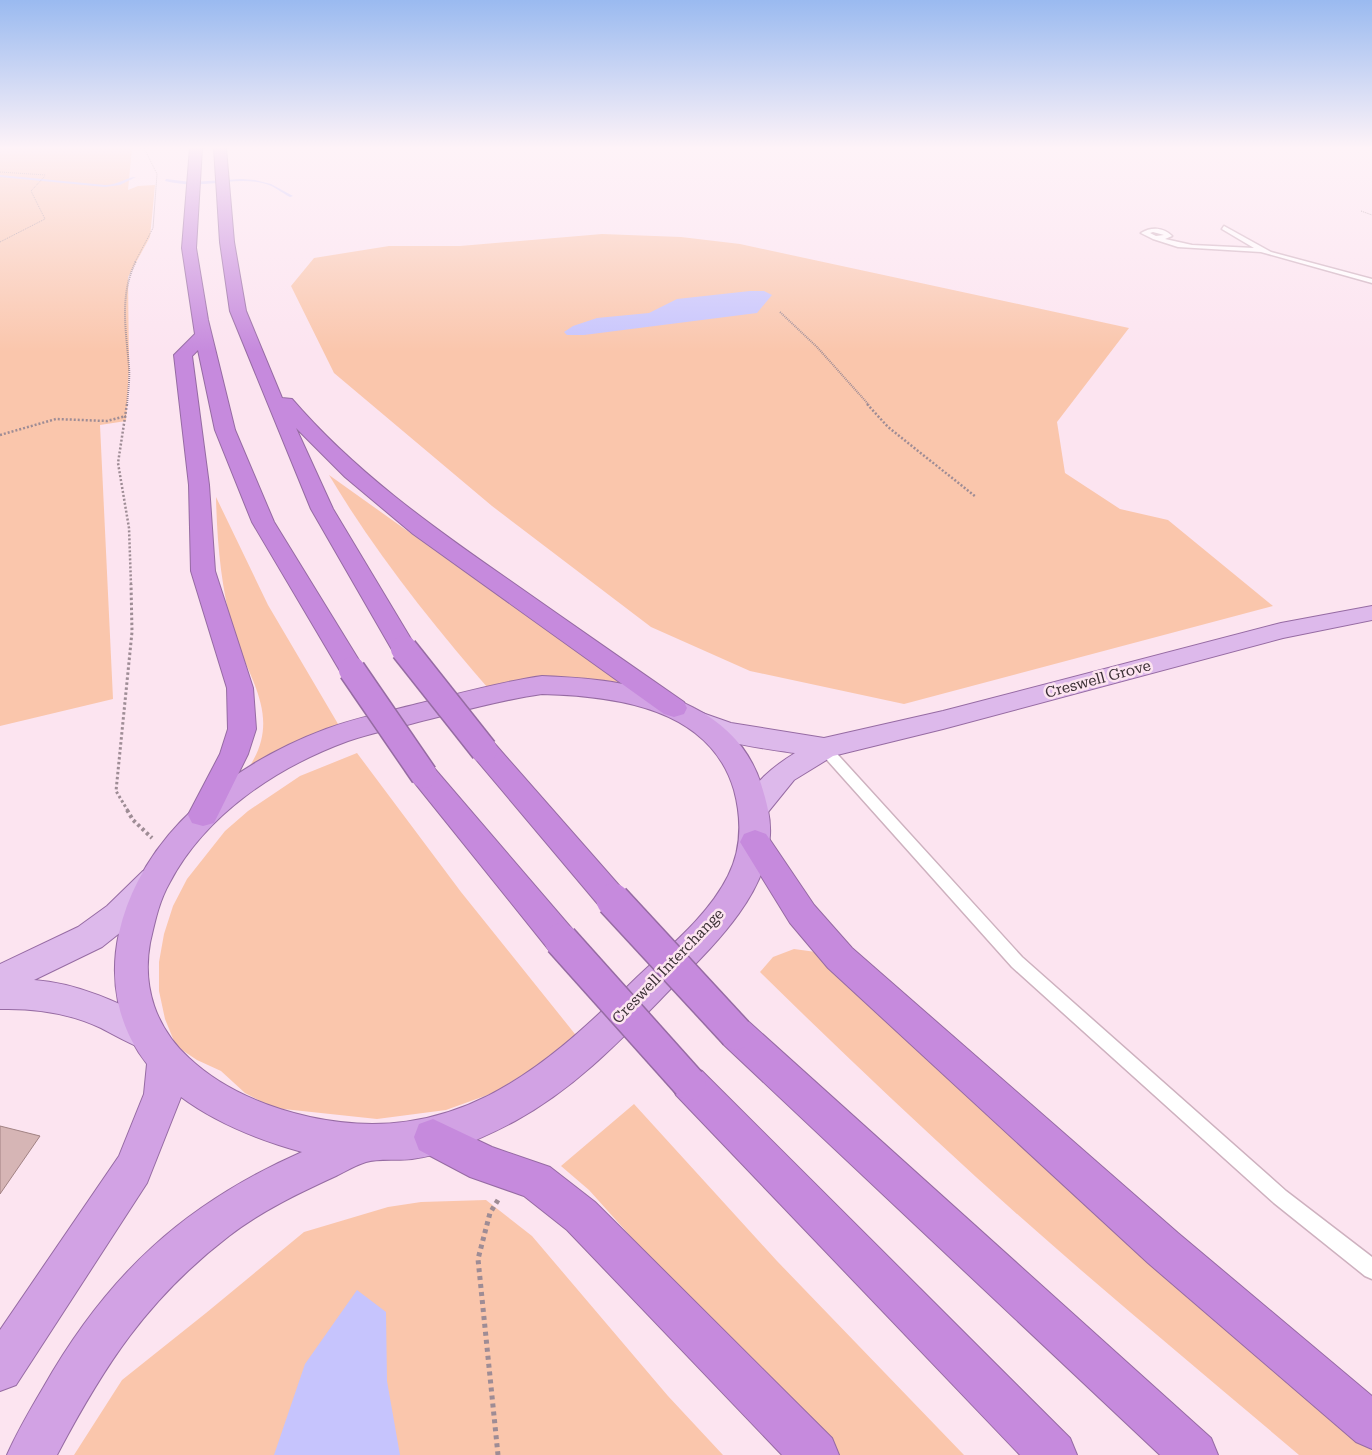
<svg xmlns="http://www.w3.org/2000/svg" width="1372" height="1455" font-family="'Roboto Serif',serif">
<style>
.green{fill:#fac6ac}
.water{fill:#c6c4fd}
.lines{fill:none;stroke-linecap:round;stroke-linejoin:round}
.stream{fill:#c6c4fd;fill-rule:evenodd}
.building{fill:#d6b5b5;stroke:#a18283}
.service-casing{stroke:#ceb1bf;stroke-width:3}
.primary-casing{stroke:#966ba3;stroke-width:2}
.trunk-casing{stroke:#966ba3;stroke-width:2}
.motorway-casing{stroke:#966ba3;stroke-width:2}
.path-far5{stroke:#9e8c95;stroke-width:1;stroke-dasharray:1 1;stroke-linecap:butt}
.path-far4{stroke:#9e8c95;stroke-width:2;stroke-dasharray:1 1;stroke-linecap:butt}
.path-far3{stroke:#9e8c95;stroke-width:2.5;stroke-dasharray:2 2;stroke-linecap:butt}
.path-far2{stroke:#9e8c95;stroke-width:3;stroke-dasharray:2.5 2.5;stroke-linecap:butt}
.path-far1{stroke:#9e8c95;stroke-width:4;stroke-dasharray:3 3;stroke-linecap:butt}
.path{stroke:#9e8c95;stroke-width:5;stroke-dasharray:4 4;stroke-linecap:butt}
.service{fill:#fff;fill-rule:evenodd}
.primary{fill:#ddb9eb;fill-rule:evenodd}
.trunk{fill:#d2a2e4;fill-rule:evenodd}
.motorway{fill:#c68add;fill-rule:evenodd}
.motorway-bridge-far1-casing{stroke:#966ba3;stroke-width:29;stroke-linecap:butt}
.motorway-bridge-casing{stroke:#966ba3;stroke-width:36;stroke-linecap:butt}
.motorway-bridge-far1{stroke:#c68add;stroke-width:26}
.motorway-bridge{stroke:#c68add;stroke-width:33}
.labels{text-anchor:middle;stroke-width:5;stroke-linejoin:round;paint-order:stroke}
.street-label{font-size:15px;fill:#3c3136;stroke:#fce4f0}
</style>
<rect width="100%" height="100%" fill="#fce4f0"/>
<g class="green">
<polygon points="0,148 132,148 128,190 138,186 155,185 150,237 128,277 129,369 126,421 100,425 113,699 0,726"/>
<polygon points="602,234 681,237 740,244 1129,328 1057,422 1065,473 1120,509 1168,520 1273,606 904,704 750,671 651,627 492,506 334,373 291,286 314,258 389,246 460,246"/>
<path d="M329,475L622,684L494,695C433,625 376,554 329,475Z"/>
<path d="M216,497L268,605L341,729L245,773C285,719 249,682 233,630C221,587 217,541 216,497Z"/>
<polygon points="357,753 461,892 579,1039 549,1065 522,1075 493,1093 446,1110 377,1119 274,1108 245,1093 221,1071 197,1060 176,1046 165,1019 159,991 159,962 164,934 173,906 187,879 225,831 248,811 300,776"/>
<path d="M794,949L816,952L1372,1451V1455H1299C1191,1363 1081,1273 976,1177C903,1110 831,1042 760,972L773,957Z"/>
<polygon points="634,1104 777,1261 964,1455 834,1455 730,1347 589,1190 561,1166"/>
<polygon points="486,1200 532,1236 668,1396 723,1455 74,1455 122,1380 206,1313 304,1232 388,1207 421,1202"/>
</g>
<g class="water">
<polygon points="750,291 764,291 772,295 757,313 584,335 567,335 564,332 573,326 597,318 649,313 677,299"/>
<polygon points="357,1290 386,1312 387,1381 400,1455 274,1455 305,1364"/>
</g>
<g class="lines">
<g class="stream">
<path d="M0,175L105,185C118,185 127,177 136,177L120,185L105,187L0,177Z"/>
<path d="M166,179L191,182L242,179L255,180L271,184L293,196L290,197C282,193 274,186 266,184C246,178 224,183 204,184C190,185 178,184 165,181Z"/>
</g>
</g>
<polygon class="building" points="0,1126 40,1136 0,1194"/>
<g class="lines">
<defs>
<g id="service">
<path d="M1224,226L1271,252L1372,279V283L1261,252L1178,247L1153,239L1141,233C1151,227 1163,227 1172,236L1165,239L1192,245L1254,248L1222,229ZM1153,232L1164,235L1156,236L1150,233Z"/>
<polygon points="824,744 829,745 1022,957 1286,1191 1372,1257 1372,1279 1365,1276 1274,1203 1012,967 819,751 818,748 819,745"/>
</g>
<g id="primary">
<path d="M1372,606V620L1283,638L943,729L833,756L794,780L764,817L753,820L742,817L738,809C751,786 772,767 795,753C769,749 694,741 680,719L684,712L694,710L731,723L824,738L943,711L1281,623Z"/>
<path d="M154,868L165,871L170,880L165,889L131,924L102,947L34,980C78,983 120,1003 159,1023L164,1034L159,1045L146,1050C130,1044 116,1036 101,1028C69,1013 35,1008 0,1009V964L78,927L107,906L143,871Z"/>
</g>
<path id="trunk" d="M542,676C594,678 648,683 694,708C726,724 750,750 761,784C766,800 771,817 770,835C767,901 702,956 660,1000C616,1045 572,1090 515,1121C483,1138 448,1154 412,1159C397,1161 380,1158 366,1162C356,1165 346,1171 336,1176C299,1193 261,1211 229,1236C147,1299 104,1366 57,1455H7C17,1432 30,1410 43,1388C107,1275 184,1204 302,1152C259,1140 216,1123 181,1097L147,1183L16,1385L0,1391V1330L119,1156L144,1094L147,1064C117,1026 109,979 119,933C142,832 233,764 326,729C355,718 386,712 417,704C458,694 499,682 542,676ZM542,694C616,696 710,708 734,790C742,820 742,848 728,876C707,918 665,950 632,982C538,1075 450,1147 310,1117C266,1107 222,1089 189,1058C156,1028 142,987 150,943C155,921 159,901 170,882C206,814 277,767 348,741C371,733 394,729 418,722C459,712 499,700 542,694Z"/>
<g id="motorway">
<polygon points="190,148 202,148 196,248 208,320 235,430 274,522 365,670 361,676 352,678 343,676 252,522 215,430 198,350 192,356 209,485 215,571 253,688 256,729 248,754 218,815 214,823 203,826 192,823 188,815 220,754 228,729 227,688 191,571 189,485 174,355 195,334 182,248"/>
<path d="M214,148H226L234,242L246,311L282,398L292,399C354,471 431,526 509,580C567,621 625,661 684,702L687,708L684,714L674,717L664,714L413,534L345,477L296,428L333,509L417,649L413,655L404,657L395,655L311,509L230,311L220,242Z"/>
<polygon points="484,740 494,743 624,891 629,900 624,909 613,913 602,909 474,757 470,750 474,743"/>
<polygon points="424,765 434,768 573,930 578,940 573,950 561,954 549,950 414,782 410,775 414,768"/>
<polygon points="755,830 766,834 814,905 852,948 1178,1233 1372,1396 1372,1449 1356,1442 1148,1263 828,968 790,923 740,842 744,834"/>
<polygon points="736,1017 749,1022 1211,1438 1218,1455 1160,1455 723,1044 718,1033 723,1022"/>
<polygon points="689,1066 702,1071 1070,1438 1077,1455 1020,1455 676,1095 670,1083 676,1071"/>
<polygon points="433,1119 492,1147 550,1167 595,1202 832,1438 839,1455 782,1455 567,1230 524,1196 470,1177 419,1150 414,1137 419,1124"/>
</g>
</defs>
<use href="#service" class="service-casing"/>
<use href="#primary" class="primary-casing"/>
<use href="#trunk" class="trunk-casing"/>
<use href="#motorway" class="motorway-casing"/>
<g class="path-far5">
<polyline points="0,172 46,175"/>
<polyline points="1361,211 1372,215"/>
<polyline points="0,242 45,219 31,191 45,176"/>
<polyline points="135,262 153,228 157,174 144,148"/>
</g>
<g class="path-far4">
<polyline points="780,312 817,347 869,405"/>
<path d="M127,405C128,392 130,379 129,367C126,330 119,295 136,261"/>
</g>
<g class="path-far3">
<polyline points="127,404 118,463 129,528 131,585"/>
<polyline points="867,404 888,427 976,497"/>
<polyline points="0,435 56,419 107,421 126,416"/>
</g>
<polyline class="path-far2" points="128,811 116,791 132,632 131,584"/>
<polyline class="path-far1" points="127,810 133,820 152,838"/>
<polyline class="path" points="498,1200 490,1213 478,1259 498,1455"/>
<use href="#service" class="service"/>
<use href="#primary" class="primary"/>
<use href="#trunk" class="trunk"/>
<use href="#motorway" class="motorway"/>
<defs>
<g id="motorway-bridge-far1">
<polyline points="404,649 484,750"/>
<polyline points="352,670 424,775"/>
</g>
<g id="motorway-bridge">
<polyline points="613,900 736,1033"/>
<polyline points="561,940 689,1083"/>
</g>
</defs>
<use href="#motorway-bridge-far1" class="motorway-bridge-far1-casing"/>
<use href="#motorway-bridge" class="motorway-bridge-casing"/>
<use href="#motorway-bridge-far1" class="motorway-bridge-far1"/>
<use href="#motorway-bridge" class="motorway-bridge"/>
</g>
<linearGradient id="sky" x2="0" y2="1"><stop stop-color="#9abaf0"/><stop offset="0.42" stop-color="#fef3f8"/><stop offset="1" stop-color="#fef3f8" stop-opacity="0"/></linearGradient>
<rect width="1372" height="352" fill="url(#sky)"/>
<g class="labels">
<g class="street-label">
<text transform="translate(1098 679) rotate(-15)" y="5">Creswell Grove</text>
<text transform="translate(668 966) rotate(-46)" y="5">Creswell Interchange</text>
</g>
</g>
</svg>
